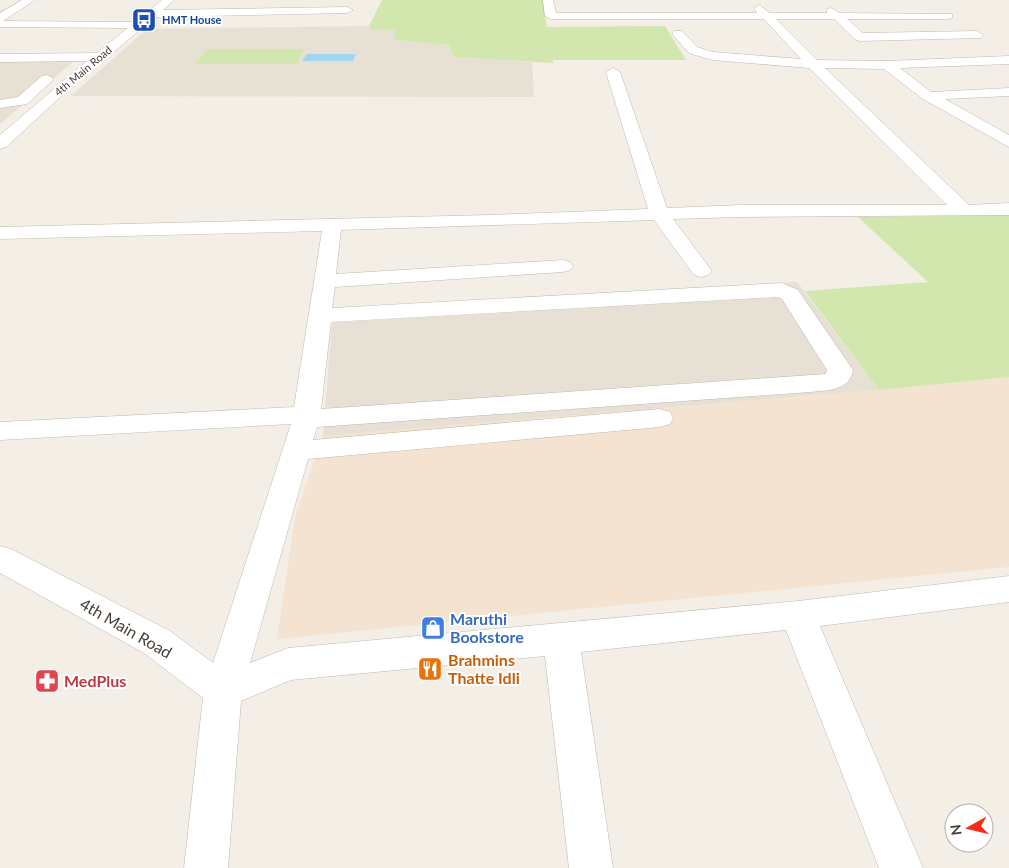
<svg xmlns="http://www.w3.org/2000/svg" width="1009" height="868" font-family="Lato,sans-serif">
<style>
.residential{fill:#e7e0d4}
.commercial{fill:#f5e3d1}
.green{fill:#d2e7ae}
.water{fill:#a2d5f0}
.lines{fill:none;stroke-linecap:round;stroke-linejoin:round}
.minor-casing{stroke:#c1b8ac;stroke-width:1}
.minor{fill:#fff;fill-rule:evenodd}
.labels{text-anchor:middle;stroke-width:4;stroke-linejoin:round;paint-order:stroke}
.far-transit-label{font-size:11px;font-weight:bold;fill:#164399;stroke:#fff;text-anchor:start}
.far-street-label{font-size:11px;fill:#463e35;stroke:#fff}
.near-shop-label{font-size:16px;font-weight:bold;fill:#366cbe;stroke:#fff;text-anchor:start}
.near-street-label{font-size:16px;fill:#463e35;stroke:#fff}
.near-food-label{font-size:16px;font-weight:bold;fill:#c56008;stroke:#fff;text-anchor:start}
.near-health-label{font-size:16px;font-weight:bold;fill:#be3a42;stroke:#fff;text-anchor:start}
</style>
<rect width="100%" height="100%" fill="#f3eee6"/>
<g class="residential">
<polygon points="369,26 371,30 396,30 395,40 449,45 453,57 532,62 534,97 71,96 147,29"/>
<polygon points="82,54 0,124 0,55"/>
<polygon points="797,282 879,390 323,436 333,310"/>
</g>
<polygon class="commercial" points="1009,377 1009,567 277,639 295,517 323,436 879,390"/>
<g class="green">
<polygon points="382,0 542,0 547,27 665,26 686,60 553,60 553,63 453,57 449,45 395,40 395,30 371,30 369,26"/>
<polygon points="208,49 305,49 297,64 194,64"/>
<polygon points="1009,215 1009,377 879,390 805,291 928,282 858,217"/>
</g>
<polygon class="water" points="307,54 356,54 353,61 302,61"/>
<g class="lines">
<defs>
<g id="minor">
<polygon points="22,0 35,0 3,21 136,22 162,0 174,0 163,10 347,7 353,10 347,13 155,17 57,100 6,147 0,149 0,135 87,61 0,62 0,54 97,53 128,28 0,27 0,13"/>
<path d="M543,0H553L556,13H757L754,8L759,5L770,13H827V9L831,8L839,13L952,14V18L948,19H847L863,33L977,31L983,35L981,38L860,41L856,40L834,19H776L817,60L887,61L1009,56V64L900,68L931,92L1009,88V96L945,99L1009,135V147L923,99L884,69L825,68L969,205L1009,203V215L742,217L673,219L712,271L708,275L701,277L694,275L654,220L341,230L336,274L563,260L570,262L573,266L570,270L563,272L335,287L332,308L782,283L798,290L853,370C850,391 827,390 810,392L317,427L313,440L660,409L670,412L673,418L670,424L660,427L308,459L250,663L288,648L798,601L1009,576V602L820,626L923,868H879L786,630L581,652L613,868H569L545,656L291,680L241,701L228,868H184L203,698L144,653L0,573V546L11,549L170,631L213,663L291,424L0,440V422L294,407L322,231L0,239V227L489,215L648,209L606,72L613,68L620,72L667,208L742,205H947L809,68L712,60L689,53L672,34L674,31H682L697,47L713,52L801,59L764,19H551L545,16ZM778,297L782,299L827,370L826,374L321,409L331,322Z"/>
<polygon points="47,75 54,79 27,104 0,108 0,100 18,97 42,76"/>
</g>
</defs>
<use href="#minor" class="minor-casing"/>
<use href="#minor" class="minor"/>
</g>
<defs>
<symbol id="bus-square" viewBox="-11 -11 22 22"><rect x="-9" y="-9" width="18" height="18" rx="4" fill="#1a4fb4" stroke="#fff"/><path d="M-5-6H5V4H4V6H2V4H-2V6H-4V4H-5ZM-3.5-4V0h7V-4ZM-3.5 1.2v1.5H-2V1.2ZM2 1.2v1.5H3.5V1.2Z" fill="#fff"/></symbol>
<symbol id="shop-square" viewBox="-11 -11 22 22"><rect x="-9" y="-9" width="18" height="18" rx="4" fill="#3f7fe0" stroke="#fff"/><path d="M-5-2.5h2.3a2.7 3.5 0 0 1 5.4 0H5L5.5 6h-11ZM-1.5-2.5h3a1.5 2.3 0 0 0-3 0Z" fill="#fff"/></symbol>
<symbol id="restaurant-square" viewBox="-11 -11 22 22"><rect x="-9" y="-9" width="18" height="18" rx="4" fill="#e8710a" stroke="#fff"/><path d="M-5-6h1v4h1v-4h1v4h1v-4h1v5L-1.5 .5V6h-2V.5L-5-1ZM5-6V6H3V1.5H1.5Q1.5-4 5-6Z" fill="#fff"/></symbol>
<symbol id="pharmacy-square" viewBox="-11 -11 22 22"><rect x="-9" y="-9" width="18" height="18" rx="4" fill="#e0444e" stroke="#fff"/><path d="M-2-6h4v4h4v4h-4v4h-4v-4h-4v-4h4Z" fill="#fff"/></symbol>
</defs>
<g fill-rule="evenodd">
<use href="#bus-square" x="130" y="6" width="28" height="28"/>
<use href="#shop-square" x="419" y="614" width="28" height="28"/>
<use href="#restaurant-square" x="416" y="655" width="28" height="28"/>
<use href="#pharmacy-square" x="33" y="667" width="28" height="28"/>
</g>
<g class="labels">
<g class="far-transit-label">
<text x="162" y="24">HMT House</text>
</g>
<g class="far-street-label">
<text transform="translate(83 71) rotate(-40)" y="4">4th Main Road</text>
</g>
<g class="near-shop-label">
<text x="450" y="625">Maruthi<tspan x="450" dy="18">Bookstore</tspan></text>
</g>
<g class="near-street-label">
<text transform="translate(126 628) rotate(30)" y="6">4th Main Road</text>
</g>
<g class="near-food-label">
<text x="448" y="666">Brahmins<tspan x="448" dy="18">Thatte Idli</tspan></text>
</g>
<g class="near-health-label">
<text x="64" y="687">MedPlus</text>
</g>
</g>
<g transform="translate(969 828) rotate(262)"><circle r="24" fill="#ffffff" stroke="#b5b2ae"/>
<path d="M0-4L9 19L0 12L-9 19Z" fill="#fa2916"/>
<text y="-8" font-size="14" font-weight="bold" text-anchor="middle" fill="#463e35">N</text>
</g>
</svg>
